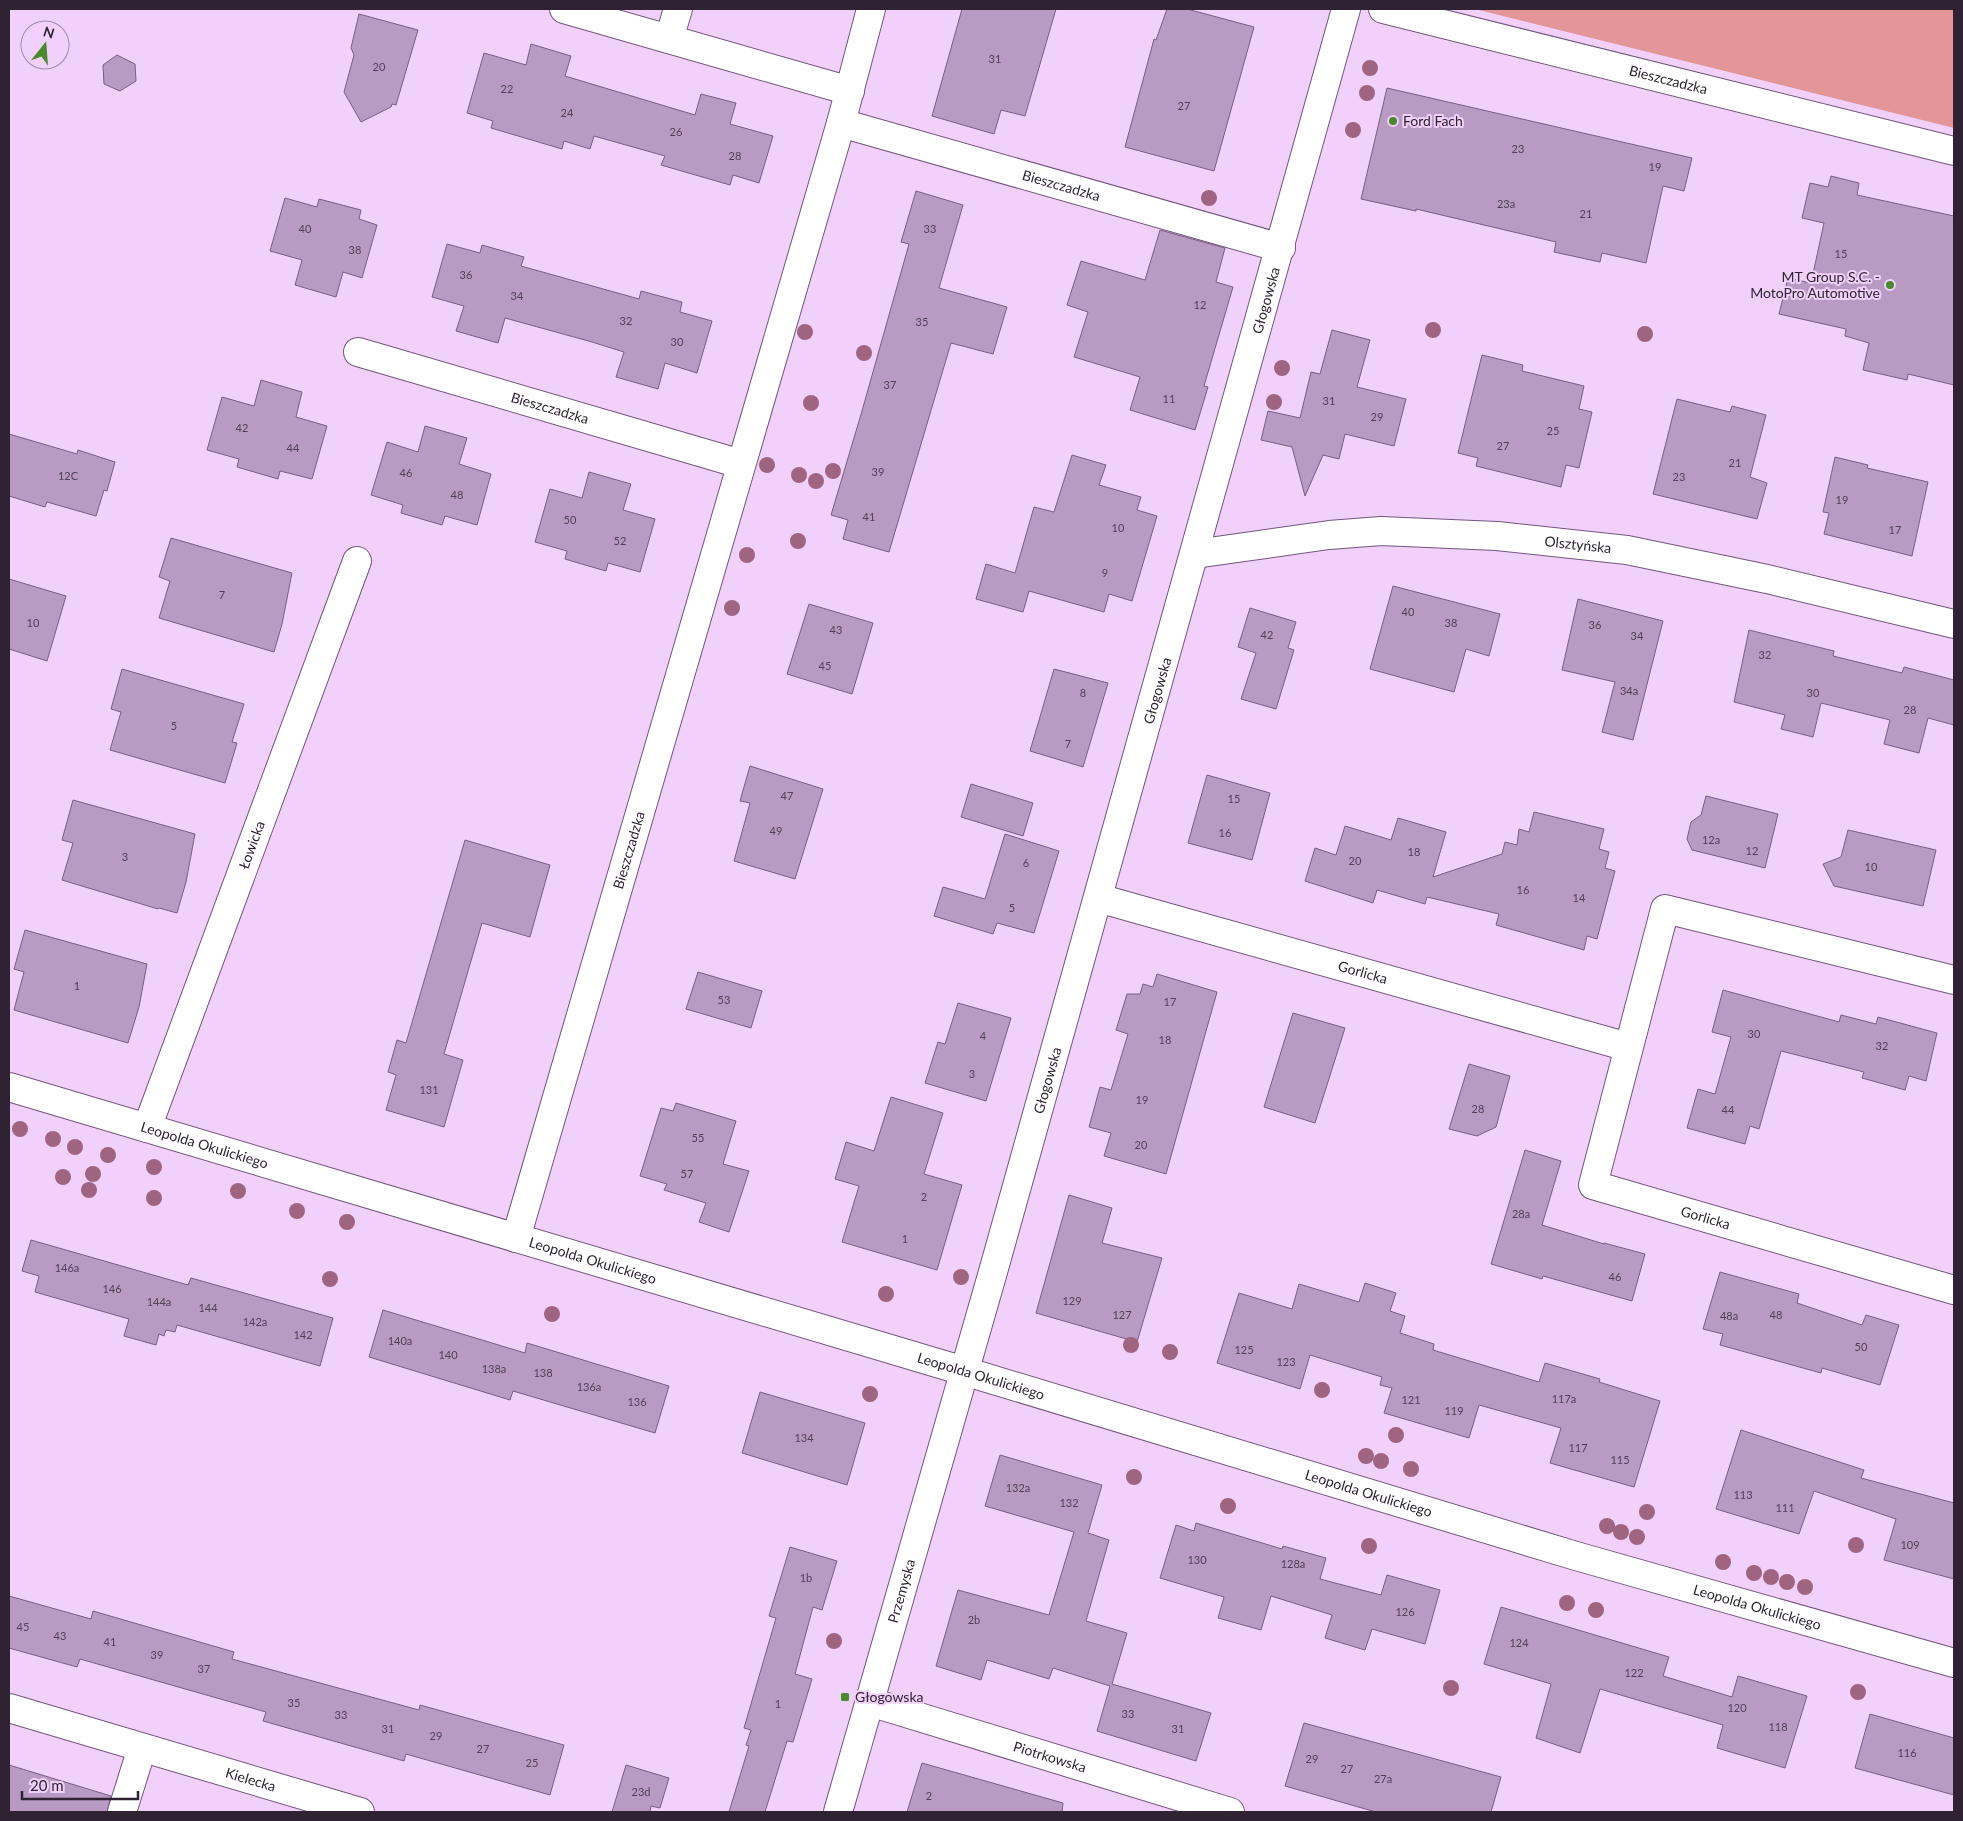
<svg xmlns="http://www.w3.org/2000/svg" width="1963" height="1821" font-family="Lato,sans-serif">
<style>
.green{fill:#e49597}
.building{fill:#b89ac3;stroke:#795d83}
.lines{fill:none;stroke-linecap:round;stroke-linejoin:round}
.minor-casing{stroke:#72567c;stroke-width:30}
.minor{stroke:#fff;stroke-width:28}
.tree{fill:#9f6480}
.poi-dot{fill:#498a2c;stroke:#f1d1fc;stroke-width:2}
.labels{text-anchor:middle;stroke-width:4;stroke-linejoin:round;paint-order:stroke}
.number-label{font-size:11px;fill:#514157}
.street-label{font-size:14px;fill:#2f2333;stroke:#f1d1fc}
.poi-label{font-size:14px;fill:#2f2333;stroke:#f1d1fc;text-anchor:start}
</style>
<rect width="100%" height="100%" fill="#f1d1fc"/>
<polygon class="green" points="1475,9 1954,9 1954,128"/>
<g class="building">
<polygon points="962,9 1056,9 1025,116 1001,110 994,134 932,116"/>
<polygon points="1167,9 1187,9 1254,27 1214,171 1125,147 1154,39 1156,40"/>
<polygon points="359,14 418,30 396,105 392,104 391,107 361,122 344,92 354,55 351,48"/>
<polygon points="531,44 571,56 565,76 695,115 701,94 736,103 730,124 773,136 759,183 733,175 730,185 661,165 665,156 594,136 590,149 564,141 562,149 491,128 493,121 467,113 484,53 526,65"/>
<polygon points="117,55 135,64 136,81 120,91 104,84 103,65"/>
<polygon points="1387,88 1692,158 1684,191 1663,186 1646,263 1602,253 1600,262 1554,252 1556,242 1416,209 1416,211 1361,199"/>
<polygon points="1831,176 1859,183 1857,195 1954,216 1954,385 1908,374 1907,380 1863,370 1869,343 1845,336 1846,329 1779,314 1788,278 1811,283 1824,223 1802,218 1810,183 1828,187"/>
<polygon points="916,191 963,205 939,288 1007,307 993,354 951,343 889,552 843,539 848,520 831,515 862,411 909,244 901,242"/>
<polygon points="285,198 317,207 319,199 361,210 359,219 377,225 362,278 343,272 336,297 295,285 302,260 270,251"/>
<polygon points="1160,230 1225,248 1216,282 1233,287 1204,386 1208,387 1195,430 1130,410 1140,377 1074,357 1088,312 1067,305 1081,261 1145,280"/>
<polygon points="447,244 480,253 482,245 524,257 521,266 639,299 641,291 682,302 680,312 712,321 697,373 665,363 658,389 616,377 624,352 592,342 505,318 498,343 456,331 464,306 432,297"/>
<polygon points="1332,330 1370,340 1357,387 1406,399 1394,446 1345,434 1339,459 1323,455 1305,496 1292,447 1261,440 1268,411 1300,418 1311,372 1320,374"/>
<polygon points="1482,355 1523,365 1522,371 1584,386 1579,409 1592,412 1579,468 1566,465 1561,487 1476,466 1478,458 1458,453"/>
<polygon points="261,380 302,392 296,417 327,426 312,479 280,471 278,479 237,467 239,459 207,450 222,397 254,406"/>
<polygon points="1677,399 1730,412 1732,406 1766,415 1750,477 1767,483 1757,519 1653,494"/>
<polygon points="425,426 467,438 459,464 491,474 477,525 445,516 442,525 401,513 403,505 371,495 387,442 418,452"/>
<polygon points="9,434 77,454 78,450 115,462 107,491 104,490 96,516 47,502 45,507 9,496"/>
<polygon points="1072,455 1106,465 1099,485 1141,497 1137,510 1157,516 1132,601 1109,594 1104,612 1029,591 1023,612 976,599 986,564 1015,573 1034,507 1054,512"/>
<polygon points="1835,457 1868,465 1867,468 1928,482 1912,556 1824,534 1829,513 1823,512"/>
<polygon points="589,472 631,484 623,510 655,519 640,572 608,563 606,571 585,565 565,559 567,551 535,542 550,489 582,498"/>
<polygon points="171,538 292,573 282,624 274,652 159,618 170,581 159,577"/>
<polygon points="9,579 66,596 47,661 9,649"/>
<polygon points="1393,586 1500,614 1489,656 1466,649 1454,692 1370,669"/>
<polygon points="1578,599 1663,621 1633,740 1602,732 1615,682 1562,670"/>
<polygon points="809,604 873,623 852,694 787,674"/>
<polygon points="1250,608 1296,622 1288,648 1294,650 1276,709 1241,699 1256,653 1238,647"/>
<polygon points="1749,630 1834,651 1833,656 1902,673 1904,667 1954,680 1954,725 1928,718 1919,753 1884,744 1890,720 1821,703 1813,737 1781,729 1785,715 1734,702"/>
<polygon points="122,669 244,704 232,742 237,743 225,783 110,750 121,712 111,709"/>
<polygon points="1054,669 1108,683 1083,767 1030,751"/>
<polygon points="750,766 823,789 795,879 734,861 750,803 740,801"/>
<polygon points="1207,775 1270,793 1252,860 1188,843"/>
<polygon points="971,784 1033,803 1023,836 961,817"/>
<polygon points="1706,796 1778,814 1765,868 1692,850 1687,839 1691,822 1701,815"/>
<polygon points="73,800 195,834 186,882 177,913 159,908 158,909 62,880 73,843 62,840"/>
<polygon points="1534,812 1604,829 1599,849 1609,852 1605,868 1615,871 1597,939 1587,936 1584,950 1496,925 1499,914 1427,897 1425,904 1377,890 1373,903 1305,881 1315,848 1336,855 1345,826 1391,840 1398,818 1446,832 1433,877 1502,854 1505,842 1517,845 1519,829 1529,832"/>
<polygon points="1848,830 1936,850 1923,906 1834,886 1823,864 1841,857"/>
<polygon points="1005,834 1059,851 1034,933 997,923 993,934 934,916 943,887 985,899"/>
<polygon points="465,840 550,865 530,937 482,923 444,1054 463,1060 444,1127 386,1110 396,1075 388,1072 397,1040 406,1043"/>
<polygon points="25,930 147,964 139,1007 128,1043 14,1010 24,972 14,969"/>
<polygon points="698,972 762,991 751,1028 686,1009"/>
<polygon points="1157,974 1217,992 1166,1174 1104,1156 1111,1133 1089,1127 1100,1087 1111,1090 1128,1034 1116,1030 1127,994 1140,994 1143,984 1153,987"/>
<polygon points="1723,990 1839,1022 1841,1015 1876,1024 1878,1017 1937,1033 1926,1081 1909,1076 1905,1090 1862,1078 1864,1072 1781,1051 1759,1129 1750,1126 1745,1144 1687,1128 1698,1089 1715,1094 1731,1037 1712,1032"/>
<polygon points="958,1003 1011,1018 986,1101 925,1083 938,1042 945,1044"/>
<polygon points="1293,1013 1345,1028 1315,1123 1264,1107"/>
<polygon points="1469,1064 1510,1076 1496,1127 1477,1136 1449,1129"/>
<polygon points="891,1097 943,1113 924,1174 962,1185 937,1270 842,1242 859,1186 835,1179 846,1142 874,1151"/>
<polygon points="676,1103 736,1121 723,1164 749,1171 729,1232 699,1222 706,1203 664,1190 667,1184 640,1176 661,1108 673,1111"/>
<polygon points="1525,1150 1561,1161 1542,1225 1604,1244 1604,1243 1645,1254 1632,1301 1543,1276 1542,1279 1491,1264"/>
<polygon points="1069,1195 1112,1208 1102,1243 1162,1258 1137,1342 1036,1313"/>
<polygon points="31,1240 188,1285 191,1278 333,1318 320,1366 177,1325 175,1332 166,1330 164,1336 159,1334 156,1345 124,1336 129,1319 35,1292 39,1276 22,1271"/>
<polygon points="1720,1272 1799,1294 1797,1303 1862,1325 1866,1315 1899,1325 1880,1385 1822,1368 1821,1373 1720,1345 1723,1334 1703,1329"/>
<polygon points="1365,1283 1396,1293 1390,1311 1405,1316 1400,1333 1434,1344 1433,1350 1539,1382 1545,1363 1600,1379 1599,1382 1660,1401 1634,1487 1550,1463 1561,1428 1479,1405 1469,1438 1384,1413 1392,1388 1380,1385 1382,1377 1310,1355 1300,1389 1217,1363 1239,1293 1292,1309 1299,1284 1359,1302"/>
<polygon points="383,1310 525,1353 527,1343 669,1386 655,1433 513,1391 510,1400 369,1357"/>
<polygon points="760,1392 865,1423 847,1485 742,1453"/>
<polygon points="1741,1430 1864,1470 1861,1478 1954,1503 1954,1579 1884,1560 1896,1519 1814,1491 1799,1534 1716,1509"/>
<polygon points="1000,1455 1102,1485 1088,1533 1109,1540 1086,1621 1127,1633 1112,1684 1211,1713 1196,1761 1097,1731 1110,1686 1053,1668 1049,1679 987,1660 981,1680 936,1666 958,1590 1049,1615 1074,1532 985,1506"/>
<polygon points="1196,1523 1282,1549 1283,1546 1326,1558 1320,1579 1381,1595 1387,1575 1440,1590 1425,1644 1372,1629 1365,1650 1325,1638 1332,1615 1271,1596 1261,1630 1218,1618 1224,1597 1160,1578 1176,1525 1194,1531"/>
<polygon points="790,1547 837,1561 822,1610 813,1607 795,1674 812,1679 793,1742 787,1741 765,1812 729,1812 749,1746 746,1745 751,1730 744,1728 776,1618 769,1616"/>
<polygon points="9,1596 91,1619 93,1611 234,1652 232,1659 419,1710 420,1705 564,1745 550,1795 406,1754 404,1761 263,1721 266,1712 80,1659 77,1667 9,1648"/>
<polygon points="1501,1607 1669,1657 1663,1676 1732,1697 1738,1676 1807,1696 1785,1768 1717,1748 1723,1725 1600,1689 1580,1753 1536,1738 1551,1684 1484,1664"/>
<polygon points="1870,1714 1954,1738 1954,1795 1855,1768"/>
<polygon points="1304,1723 1501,1777 1491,1812 1376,1812 1285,1786"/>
<polygon points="922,1763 1063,1803 1062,1812 907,1812"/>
<polygon points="9,1765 111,1796 107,1812 9,1812"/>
<polygon points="626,1765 669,1778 660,1808 651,1806 650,1812 612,1812"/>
</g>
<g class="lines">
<defs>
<g id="minor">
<polyline points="564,9 850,91"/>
<path id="s1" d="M1383,9L1954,151"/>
<polyline points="669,39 678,9"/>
<path id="s2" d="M841,123L1281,248"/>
<path id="s3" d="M358,352L741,464"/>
<path id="s4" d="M1195,554L1329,535L1381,531L1497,536L1627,550L1767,579L1954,624"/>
<path id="s5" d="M1098,898L1628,1047"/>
<path id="s6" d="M1954,980L1665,909L1593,1185L1954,1290"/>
<path id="s7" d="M9,1087L964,1371L1576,1556L1954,1663"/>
<path id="s8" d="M147,1128L357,561"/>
<path id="s9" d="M516,1238L841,123L871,9"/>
<path id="s10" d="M870,1702L1230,1812"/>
<path id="s11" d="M9,1708L360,1812"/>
<polyline points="122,1812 142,1748"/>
<path id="s12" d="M838,1812C1011,1212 1182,611 1346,9"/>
</g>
</defs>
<use href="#minor" class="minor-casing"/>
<use href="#minor" class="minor"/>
</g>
<g class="tree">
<circle cx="1370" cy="68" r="8"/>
<circle cx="1367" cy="93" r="8"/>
<circle cx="1353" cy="130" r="8"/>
<circle cx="1209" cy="198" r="8"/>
<circle cx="1433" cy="330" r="8"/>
<circle cx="805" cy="332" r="8"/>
<circle cx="1645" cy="334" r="8"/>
<circle cx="864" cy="353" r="8"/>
<circle cx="1282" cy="368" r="8"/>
<circle cx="1274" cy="402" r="8"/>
<circle cx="811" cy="403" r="8"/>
<circle cx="767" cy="465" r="8"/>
<circle cx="833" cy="471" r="8"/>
<circle cx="799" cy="475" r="8"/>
<circle cx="816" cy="481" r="8"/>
<circle cx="798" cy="541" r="8"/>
<circle cx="747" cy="555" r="8"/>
<circle cx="732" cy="608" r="8"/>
<circle cx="20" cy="1129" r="8"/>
<circle cx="53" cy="1139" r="8"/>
<circle cx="75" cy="1147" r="8"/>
<circle cx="108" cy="1155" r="8"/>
<circle cx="154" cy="1167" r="8"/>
<circle cx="93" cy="1174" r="8"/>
<circle cx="63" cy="1177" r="8"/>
<circle cx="89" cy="1190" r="8"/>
<circle cx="238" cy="1191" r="8"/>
<circle cx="154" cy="1198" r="8"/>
<circle cx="297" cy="1211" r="8"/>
<circle cx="347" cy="1222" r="8"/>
<circle cx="961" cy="1277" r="8"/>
<circle cx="330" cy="1279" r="8"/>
<circle cx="886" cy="1294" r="8"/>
<circle cx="552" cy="1314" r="8"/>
<circle cx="1131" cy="1345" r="8"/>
<circle cx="1170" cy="1352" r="8"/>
<circle cx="1322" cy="1390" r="8"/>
<circle cx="870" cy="1394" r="8"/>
<circle cx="1396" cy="1435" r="8"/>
<circle cx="1366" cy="1456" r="8"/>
<circle cx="1381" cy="1461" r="8"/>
<circle cx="1411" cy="1469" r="8"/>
<circle cx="1134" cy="1477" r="8"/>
<circle cx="1228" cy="1506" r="8"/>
<circle cx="1647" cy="1512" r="8"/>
<circle cx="1607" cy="1526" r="8"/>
<circle cx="1621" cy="1532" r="8"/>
<circle cx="1637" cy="1537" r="8"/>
<circle cx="1856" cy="1545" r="8"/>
<circle cx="1369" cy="1546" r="8"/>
<circle cx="1723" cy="1562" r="8"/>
<circle cx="1754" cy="1573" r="8"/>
<circle cx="1771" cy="1577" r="8"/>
<circle cx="1787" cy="1582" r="8"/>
<circle cx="1805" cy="1587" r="8"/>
<circle cx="1567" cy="1603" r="8"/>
<circle cx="1596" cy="1610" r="8"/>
<circle cx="834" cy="1641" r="8"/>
<circle cx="1451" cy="1688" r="8"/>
<circle cx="1858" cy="1692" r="8"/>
</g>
<g class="poi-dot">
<circle cx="1393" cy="121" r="5"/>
<circle cx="1890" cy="285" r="5"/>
<rect x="840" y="1692" width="10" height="10" rx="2.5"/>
</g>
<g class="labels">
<g class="number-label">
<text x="995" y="63">31</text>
<text x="379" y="71">20</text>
<text x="507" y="93">22</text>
<text x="1184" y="110">27</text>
<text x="567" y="117">24</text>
<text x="676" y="136">26</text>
<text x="1518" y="153">23</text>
<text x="735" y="160">28</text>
<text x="1655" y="171">19</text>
<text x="1506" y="208">23a</text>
<text x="1586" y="218">21</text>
<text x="305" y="233">40</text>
<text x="930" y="233">33</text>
<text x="355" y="254">38</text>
<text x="1841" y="258">15</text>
<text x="466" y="279">36</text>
<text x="517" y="300">34</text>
<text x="1200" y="309">12</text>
<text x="626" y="325">32</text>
<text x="922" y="326">35</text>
<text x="677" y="346">30</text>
<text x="890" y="389">37</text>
<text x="1169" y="403">11</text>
<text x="1329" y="405">31</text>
<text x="1377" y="421">29</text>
<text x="242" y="432">42</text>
<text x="1553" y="435">25</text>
<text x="1503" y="450">27</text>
<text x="293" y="452">44</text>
<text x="1735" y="467">21</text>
<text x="878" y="476">39</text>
<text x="406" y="477">46</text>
<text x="68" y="480">12C</text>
<text x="1679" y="481">23</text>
<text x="457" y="499">48</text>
<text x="1842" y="504">19</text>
<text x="869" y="521">41</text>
<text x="570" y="524">50</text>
<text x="1118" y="532">10</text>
<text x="1895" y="534">17</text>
<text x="620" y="545">52</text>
<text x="1105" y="577">9</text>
<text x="222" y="599">7</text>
<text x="1408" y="616">40</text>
<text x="33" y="627">10</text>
<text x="1451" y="627">38</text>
<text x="1595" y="629">36</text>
<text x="836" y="634">43</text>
<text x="1267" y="639">42</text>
<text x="1637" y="640">34</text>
<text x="1765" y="659">32</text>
<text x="825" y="670">45</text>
<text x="1629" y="695">34a</text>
<text x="1083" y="697">8</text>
<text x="1813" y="697">30</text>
<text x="1910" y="714">28</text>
<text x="174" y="730">5</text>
<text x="1068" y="748">7</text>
<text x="787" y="800">47</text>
<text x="1234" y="803">15</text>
<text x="776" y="835">49</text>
<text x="1225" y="837">16</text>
<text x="1711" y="844">12a</text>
<text x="1752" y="855">12</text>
<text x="1414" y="856">18</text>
<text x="125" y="861">3</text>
<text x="1355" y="865">20</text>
<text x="1026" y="867">6</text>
<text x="1871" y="871">10</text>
<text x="1523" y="894">16</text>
<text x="1579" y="902">14</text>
<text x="1012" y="912">5</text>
<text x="77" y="990">1</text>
<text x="724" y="1004">53</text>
<text x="1170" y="1006">17</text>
<text x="1754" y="1038">30</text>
<text x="983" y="1040">4</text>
<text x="1165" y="1044">18</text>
<text x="1882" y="1050">32</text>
<text x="972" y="1078">3</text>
<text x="429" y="1094">131</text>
<text x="1142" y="1104">19</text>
<text x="1478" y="1113">28</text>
<text x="1728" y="1114">44</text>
<text x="698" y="1142">55</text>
<text x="1141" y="1149">20</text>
<text x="687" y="1178">57</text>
<text x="924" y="1201">2</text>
<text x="1521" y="1218">28a</text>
<text x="905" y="1243">1</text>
<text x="67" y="1272">146a</text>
<text x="1615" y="1281">46</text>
<text x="112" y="1293">146</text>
<text x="1072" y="1305">129</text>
<text x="159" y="1306">144a</text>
<text x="208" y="1312">144</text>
<text x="1122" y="1319">127</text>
<text x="1776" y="1319">48</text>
<text x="1729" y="1320">48a</text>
<text x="255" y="1326">142a</text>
<text x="303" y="1339">142</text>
<text x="400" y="1345">140a</text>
<text x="1861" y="1351">50</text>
<text x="1244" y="1354">125</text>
<text x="448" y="1359">140</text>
<text x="1286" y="1366">123</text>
<text x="494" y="1373">138a</text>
<text x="543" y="1377">138</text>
<text x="589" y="1391">136a</text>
<text x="1564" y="1403">117a</text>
<text x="1411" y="1404">121</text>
<text x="637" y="1406">136</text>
<text x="1454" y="1415">119</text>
<text x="804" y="1442">134</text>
<text x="1578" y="1452">117</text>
<text x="1620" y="1464">115</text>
<text x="1018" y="1492">132a</text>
<text x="1743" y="1499">113</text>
<text x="1069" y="1507">132</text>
<text x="1785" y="1512">111</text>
<text x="1910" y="1549">109</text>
<text x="1197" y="1564">130</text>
<text x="1293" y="1568">128a</text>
<text x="806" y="1582">1b</text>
<text x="1405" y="1616">126</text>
<text x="974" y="1624">2b</text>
<text x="23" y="1631">45</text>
<text x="60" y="1640">43</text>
<text x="110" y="1646">41</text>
<text x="1519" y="1647">124</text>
<text x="157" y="1659">39</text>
<text x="204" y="1673">37</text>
<text x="1634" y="1677">122</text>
<text x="294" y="1707">35</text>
<text x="778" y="1708">1</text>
<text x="1737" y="1712">120</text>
<text x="1128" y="1718">33</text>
<text x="341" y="1719">33</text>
<text x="1778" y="1731">118</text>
<text x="388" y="1733">31</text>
<text x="1178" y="1733">31</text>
<text x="436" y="1740">29</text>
<text x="483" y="1753">27</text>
<text x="1907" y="1757">116</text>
<text x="1312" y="1763">29</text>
<text x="532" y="1767">25</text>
<text x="1347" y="1773">27</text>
<text x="1383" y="1783">27a</text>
<text x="641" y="1796">23d</text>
<text x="929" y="1800">2</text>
</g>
<g class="street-label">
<text dy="5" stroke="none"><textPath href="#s1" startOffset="294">Bieszczadzka</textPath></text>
<text dy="5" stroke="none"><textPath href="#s2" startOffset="229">Bieszczadzka</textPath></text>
<text dy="5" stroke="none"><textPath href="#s12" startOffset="1571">Głogowska</textPath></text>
<text dy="5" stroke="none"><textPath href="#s3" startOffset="200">Bieszczadzka</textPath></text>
<text dy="5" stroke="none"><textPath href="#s4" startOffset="385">Olsztyńska</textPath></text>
<text dy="5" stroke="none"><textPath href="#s12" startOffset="1166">Głogowska</textPath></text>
<text dy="5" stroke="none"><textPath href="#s8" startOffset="302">Łowicka</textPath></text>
<text dy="5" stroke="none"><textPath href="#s9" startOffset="404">Bieszczadzka</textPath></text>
<text dy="5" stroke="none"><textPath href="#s5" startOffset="275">Gorlicka</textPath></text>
<text dy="5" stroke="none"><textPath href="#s12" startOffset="761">Głogowska</textPath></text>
<text dy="5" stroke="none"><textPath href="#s7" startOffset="204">Leopolda Okulickiego</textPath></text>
<text dy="5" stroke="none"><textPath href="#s6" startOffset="700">Gorlicka</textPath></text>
<text dy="5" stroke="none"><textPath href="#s7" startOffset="609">Leopolda Okulickiego</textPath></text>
<text dy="5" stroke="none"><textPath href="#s7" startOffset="1014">Leopolda Okulickiego</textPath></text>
<text dy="5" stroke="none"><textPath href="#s7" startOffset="1419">Leopolda Okulickiego</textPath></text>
<text dy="5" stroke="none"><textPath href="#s12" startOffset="230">Przemyska</textPath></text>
<text dy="5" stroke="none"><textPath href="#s7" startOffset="1824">Leopolda Okulickiego</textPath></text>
<text dy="5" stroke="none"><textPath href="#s10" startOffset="188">Piotrkowska</textPath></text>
<text dy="5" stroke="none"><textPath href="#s11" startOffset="252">Kielecka</textPath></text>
</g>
<g class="poi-label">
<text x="1403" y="126">Ford Fach</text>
<text x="1880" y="282" text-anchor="end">MT Group S.C. -<tspan x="1880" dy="16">MotoPro Automotive</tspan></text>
<text x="855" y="1702">Głogowska</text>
</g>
</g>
<rect width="1963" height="1821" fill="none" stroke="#2f2333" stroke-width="20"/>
<g transform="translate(45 45) rotate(17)"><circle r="24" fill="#f1d1fc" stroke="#a38bac"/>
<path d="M0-4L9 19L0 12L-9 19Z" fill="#498a2c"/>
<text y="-8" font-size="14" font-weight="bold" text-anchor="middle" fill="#2f2333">N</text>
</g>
<path d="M22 1791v8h116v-8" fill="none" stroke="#2f2333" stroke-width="2.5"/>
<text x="30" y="1791" font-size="15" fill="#2f2333" stroke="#f1d1fc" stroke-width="4" paint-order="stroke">20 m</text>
</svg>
